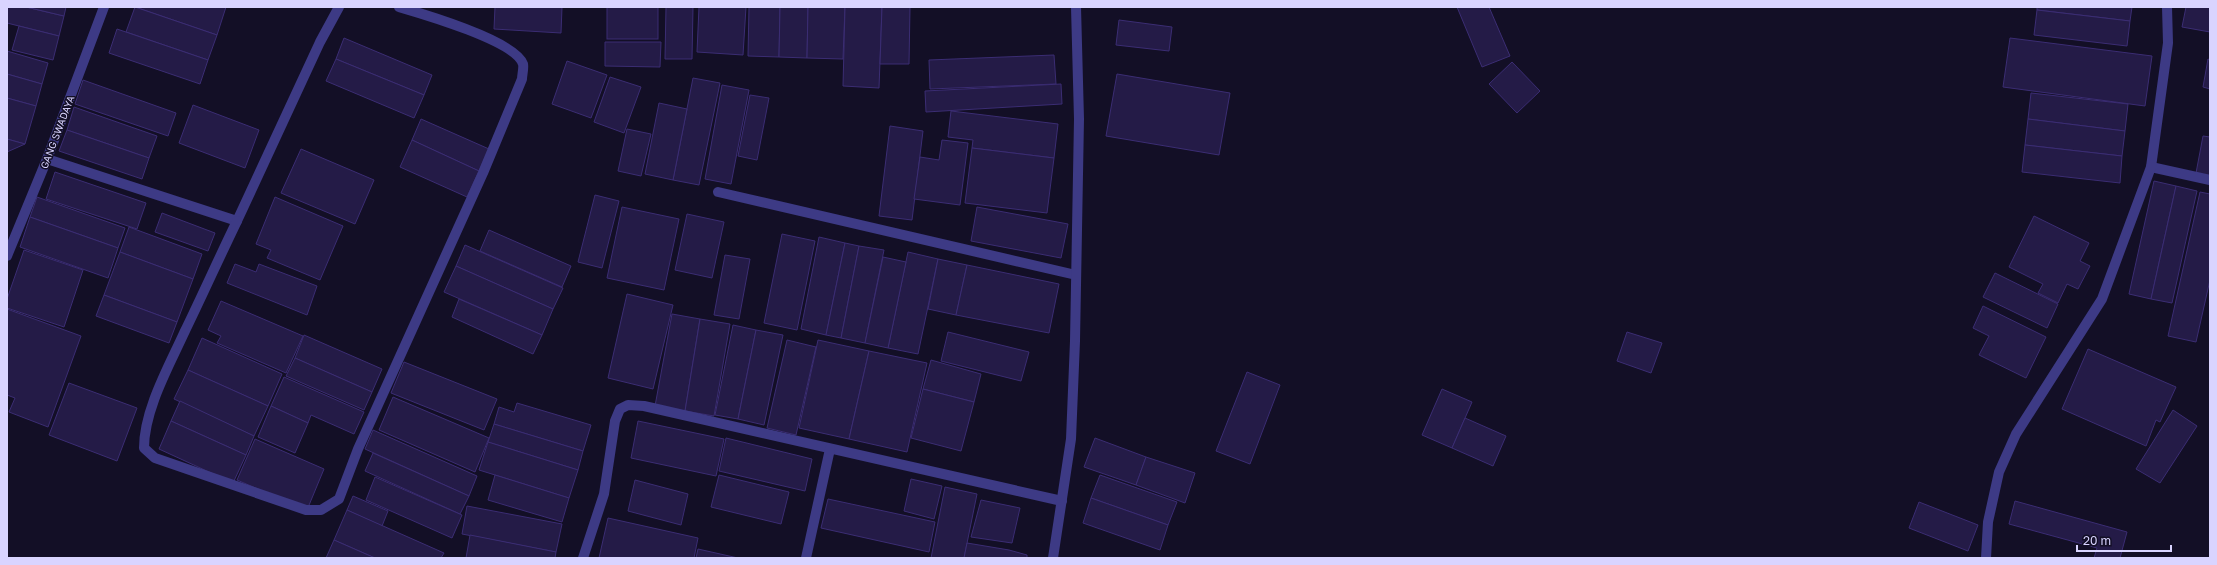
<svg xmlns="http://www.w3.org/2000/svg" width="2217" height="565" font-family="'Golos Text',sans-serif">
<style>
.building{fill:#241b47;stroke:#3b2d73}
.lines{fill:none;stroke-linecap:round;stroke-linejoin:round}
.minor{stroke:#3d3a85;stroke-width:10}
.labels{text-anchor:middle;stroke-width:3;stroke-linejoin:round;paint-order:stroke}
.street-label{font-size:10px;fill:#d9d4ff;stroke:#130f26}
</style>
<rect width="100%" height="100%" fill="#130f26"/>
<g class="building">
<polygon points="7,7 26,7 64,16 59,36 7,23"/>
<polygon points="26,7 66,7 64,16"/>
<polygon points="135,7 226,7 217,35"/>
<polygon points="135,7 217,35 208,60 126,32"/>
<polygon points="495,7 562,7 561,33 494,29"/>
<rect x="607" y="7" width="51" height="32"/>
<polygon points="666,7 693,7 692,59 665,59"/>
<polygon points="699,7 746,7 743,55 697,52"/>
<polygon points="749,7 780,7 779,57 748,56"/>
<polygon points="780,7 808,7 807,58 779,57"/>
<polygon points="808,7 845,7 843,59 807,58"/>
<polygon points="845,7 882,7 879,88 843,86"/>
<polygon points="882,7 910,7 909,64 880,64"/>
<polygon points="1457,7 1489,7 1510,56 1482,67"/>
<polygon points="2037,7 2132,7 2130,21 2037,10"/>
<polygon points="2186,7 2210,7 2210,32 2182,27"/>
<polygon points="2037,10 2130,21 2127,46 2034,35"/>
<polygon points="1119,20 1172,27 1169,51 1116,45"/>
<polygon points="19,26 59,36 53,60 12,50"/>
<polygon points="117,29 208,60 200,84 109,53"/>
<polygon points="344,38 432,75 424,95 336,59"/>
<polygon points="2010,38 2152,56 2145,106 2003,87"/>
<polygon points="605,42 661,42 660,67 605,66"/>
<polygon points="7,51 48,63 42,84 7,74"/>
<polygon points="1054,55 1056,84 930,89 929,60"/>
<polygon points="336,59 424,95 414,118 326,81"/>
<polygon points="2208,59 2210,60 2210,89 2203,87"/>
<polygon points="567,61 607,75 591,118 552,104"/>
<polygon points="1512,62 1540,91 1517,113 1489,84"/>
<polygon points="7,74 42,84 36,106 7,98"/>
<polygon points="1117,74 1230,93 1219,155 1106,136"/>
<polygon points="610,77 641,87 624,133 594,122"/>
<polygon points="693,78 720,83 699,185 673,180"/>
<polygon points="83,80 176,113 168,136 75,104"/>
<polygon points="1061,84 1062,104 926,112 925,91"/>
<polygon points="722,85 749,90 731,184 705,179"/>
<polygon points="2031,93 2128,104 2125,131 2028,119"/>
<polygon points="750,95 769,98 757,160 738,156"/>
<polygon points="7,98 36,106 25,144 7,139"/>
<polygon points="659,103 687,109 673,180 645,174"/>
<polygon points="193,105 259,130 245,168 179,143"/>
<polygon points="74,107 157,136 149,158 67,130"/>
<polygon points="951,111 1058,124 1054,158 972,148 973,140 948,137"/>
<polygon points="421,119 489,149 479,171 412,140"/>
<polygon points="2028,119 2125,131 2122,156 2025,145"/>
<polygon points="890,126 923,131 912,220 879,216"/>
<polygon points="627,129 651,134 641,176 618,171"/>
<polygon points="67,130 149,158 142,179 59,151"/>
<polygon points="2203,136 2210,137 2210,176 2196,173"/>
<polygon points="7,139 25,144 7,152"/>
<polygon points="412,140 479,171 467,197 400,167"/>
<polygon points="942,140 968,143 960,205 914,199 920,157 939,160"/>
<polygon points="2025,145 2122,156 2120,183 2022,172"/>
<polygon points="972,148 1054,158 1047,213 965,203"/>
<polygon points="301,149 374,180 355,224 281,193"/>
<polygon points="55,172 146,203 137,229 46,199"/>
<polygon points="2154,181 2176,186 2151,299 2129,294"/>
<polygon points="2176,186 2197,191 2172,303 2151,299"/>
<polygon points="2200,192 2210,194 2210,280 2196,342 2168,336"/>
<polygon points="595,195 619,201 602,268 578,262"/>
<polygon points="37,197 125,228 118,248 30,217"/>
<polygon points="275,197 343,226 320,280 267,258 271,250 256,244"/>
<polygon points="622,207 679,219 664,290 607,278"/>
<polygon points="977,207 1068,224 1061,258 971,241"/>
<polygon points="162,213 215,233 208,251 155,232"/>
<polygon points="687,214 724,222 712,278 675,270"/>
<polygon points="2034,216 2089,243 2080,261 2090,266 2078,289 2067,284 2058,303 2038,293 2043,284 2009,267"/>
<polygon points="30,217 118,248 108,278 20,247"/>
<polygon points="129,227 202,254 193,279 120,252"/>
<polygon points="489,230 571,266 562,287 480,251"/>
<polygon points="782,234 815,241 797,330 764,323"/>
<polygon points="819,237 845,243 826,335 801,329"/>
<polygon points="845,243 859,246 841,338 826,335"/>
<polygon points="465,245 563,288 553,309 456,266"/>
<polygon points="859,246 884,250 865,343 841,338"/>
<polygon points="24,250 83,270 64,327 7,308 7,299"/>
<polygon points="120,252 193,279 177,322 104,295"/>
<polygon points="908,252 938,259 918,354 888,348"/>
<polygon points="725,255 750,259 739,319 714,315"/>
<polygon points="883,257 906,262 888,348 865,343"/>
<polygon points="938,259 967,265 956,315 928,309"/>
<polygon points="235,264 256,272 259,264 317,286 307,315 227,283"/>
<polygon points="967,265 1059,284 1049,333 956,315"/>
<polygon points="456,266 553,309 542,335 444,292"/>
<polygon points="1995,273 2058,304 2047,328 1983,297"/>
<polygon points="627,294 673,305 653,389 608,378"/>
<polygon points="104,295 177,322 169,343 96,316"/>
<polygon points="459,299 542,335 533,354 452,317"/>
<polygon points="221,301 303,336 286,373 217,343 221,336 208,330"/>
<polygon points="1983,306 2046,337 2026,378 1979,355 1989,336 1973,328"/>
<polygon points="7,309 81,336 48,427 9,412 15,398 7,395"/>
<polygon points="672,314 700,319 685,411 655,406"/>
<polygon points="700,319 730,324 714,416 685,411"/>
<polygon points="733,325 756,330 738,419 715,415"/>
<polygon points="756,330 783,335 764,425 738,419"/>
<polygon points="948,332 1029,352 1021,381 941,361"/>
<polygon points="1627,332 1662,343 1651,373 1617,361"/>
<polygon points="304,335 382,369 372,392 295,358"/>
<polygon points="202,338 282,374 268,406 188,370"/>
<polygon points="787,340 816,347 796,435 767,428"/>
<polygon points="818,340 869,351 849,439 799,428"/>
<polygon points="2088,349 2176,387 2160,422 2156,420 2146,446 2062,409"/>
<polygon points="869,351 927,363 907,452 849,439"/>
<polygon points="295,358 372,392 364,410 286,376"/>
<polygon points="931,360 981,374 974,402 923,389"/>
<polygon points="404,362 497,399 484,430 391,393"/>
<polygon points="188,370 268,406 254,436 174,399"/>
<polygon points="1247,372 1280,385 1250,464 1216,451"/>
<polygon points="284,377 364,412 354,434 311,415 308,423 271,406"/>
<polygon points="69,383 137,408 117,461 49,435"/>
<polygon points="923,389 974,402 961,451 911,438"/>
<polygon points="1442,389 1472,402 1452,448 1422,435"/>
<polygon points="393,397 489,438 475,472 379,430"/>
<polygon points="180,401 254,436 246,455 171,421"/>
<polygon points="517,403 591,425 583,451 494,424 499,407 514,412"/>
<polygon points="271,406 308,423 295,453 258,437"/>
<polygon points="2173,410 2197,426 2160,483 2136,469"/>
<polygon points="1465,418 1506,436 1493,466 1452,448"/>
<polygon points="171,421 246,455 233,483 159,449"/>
<polygon points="638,421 724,439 716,476 631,458"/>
<polygon points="494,424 583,451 578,470 488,442"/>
<polygon points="373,430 477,476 469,496 365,449"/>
<polygon points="726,438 812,459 805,491 719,471"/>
<polygon points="1095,438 1146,457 1136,485 1084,467"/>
<polygon points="255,439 324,469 307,510 237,480"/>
<polygon points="488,442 578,470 569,498 479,470"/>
<polygon points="373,453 469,496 460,514 365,471"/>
<polygon points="1146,457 1195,473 1185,503 1136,485"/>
<polygon points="495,475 569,498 562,522 488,500"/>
<polygon points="719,475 789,492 781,524 711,507"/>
<polygon points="1100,475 1177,502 1168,525 1091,498"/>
<polygon points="375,477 462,515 452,538 366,500"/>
<polygon points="911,479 942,486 934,519 904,511"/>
<polygon points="635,480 688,494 681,525 628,511"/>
<polygon points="945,487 977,494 964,558 931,558"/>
<polygon points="353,496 388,511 382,526 347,510"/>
<polygon points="1091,498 1168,525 1160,550 1083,523"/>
<polygon points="828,499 935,522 929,552 821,528"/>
<polygon points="981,500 1020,508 1012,543 971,537"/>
<polygon points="2015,501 2127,532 2120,558 2094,558 2097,548 2009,524"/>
<polygon points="1919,502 1978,525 1968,551 1909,528"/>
<polygon points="467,506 562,524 556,552 462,534"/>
<polygon points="347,510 444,553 441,558 375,558 334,540"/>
<polygon points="608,518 698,538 694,558 599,558"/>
<polygon points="470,535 556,552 555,558 466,558"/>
<polygon points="334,540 375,558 326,558"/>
<polygon points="967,543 1009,550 1027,555 1027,558 964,558"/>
<polygon points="698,549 738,558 696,558"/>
</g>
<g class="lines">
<g class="minor">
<polyline points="47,159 237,221 320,42 339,7"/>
<polyline points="2151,167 2210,180"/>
<polyline points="718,192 1076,275"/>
<path d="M237,221C219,258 202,296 184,333C169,366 144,410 144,448L155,458L306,510H321L339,499L358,449L483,173L522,79C522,75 524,68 523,64C516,41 423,14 399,7"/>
<polyline points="7,256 47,159 104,7"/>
<polyline points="583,558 604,494 615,421 620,409 628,405 644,406 1062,501"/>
<polyline points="806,558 830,449"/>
<polyline points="1053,558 1071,439 1075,341 1079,119 1076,7"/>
<polyline points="1986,558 1988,522 1999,472 2016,434 2102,299 2151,167 2168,43 2167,7"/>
</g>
</g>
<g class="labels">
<g class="street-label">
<text transform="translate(57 132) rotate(-69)" y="4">GANG SWADAYA</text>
</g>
</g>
<rect width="2217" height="565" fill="none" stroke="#d9d4ff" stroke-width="16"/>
<path d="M2077 545v6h94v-6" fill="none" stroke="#d9d4ff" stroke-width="2"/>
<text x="2083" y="545" font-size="12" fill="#d9d4ff" stroke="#130f26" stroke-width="3" paint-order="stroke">20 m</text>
</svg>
